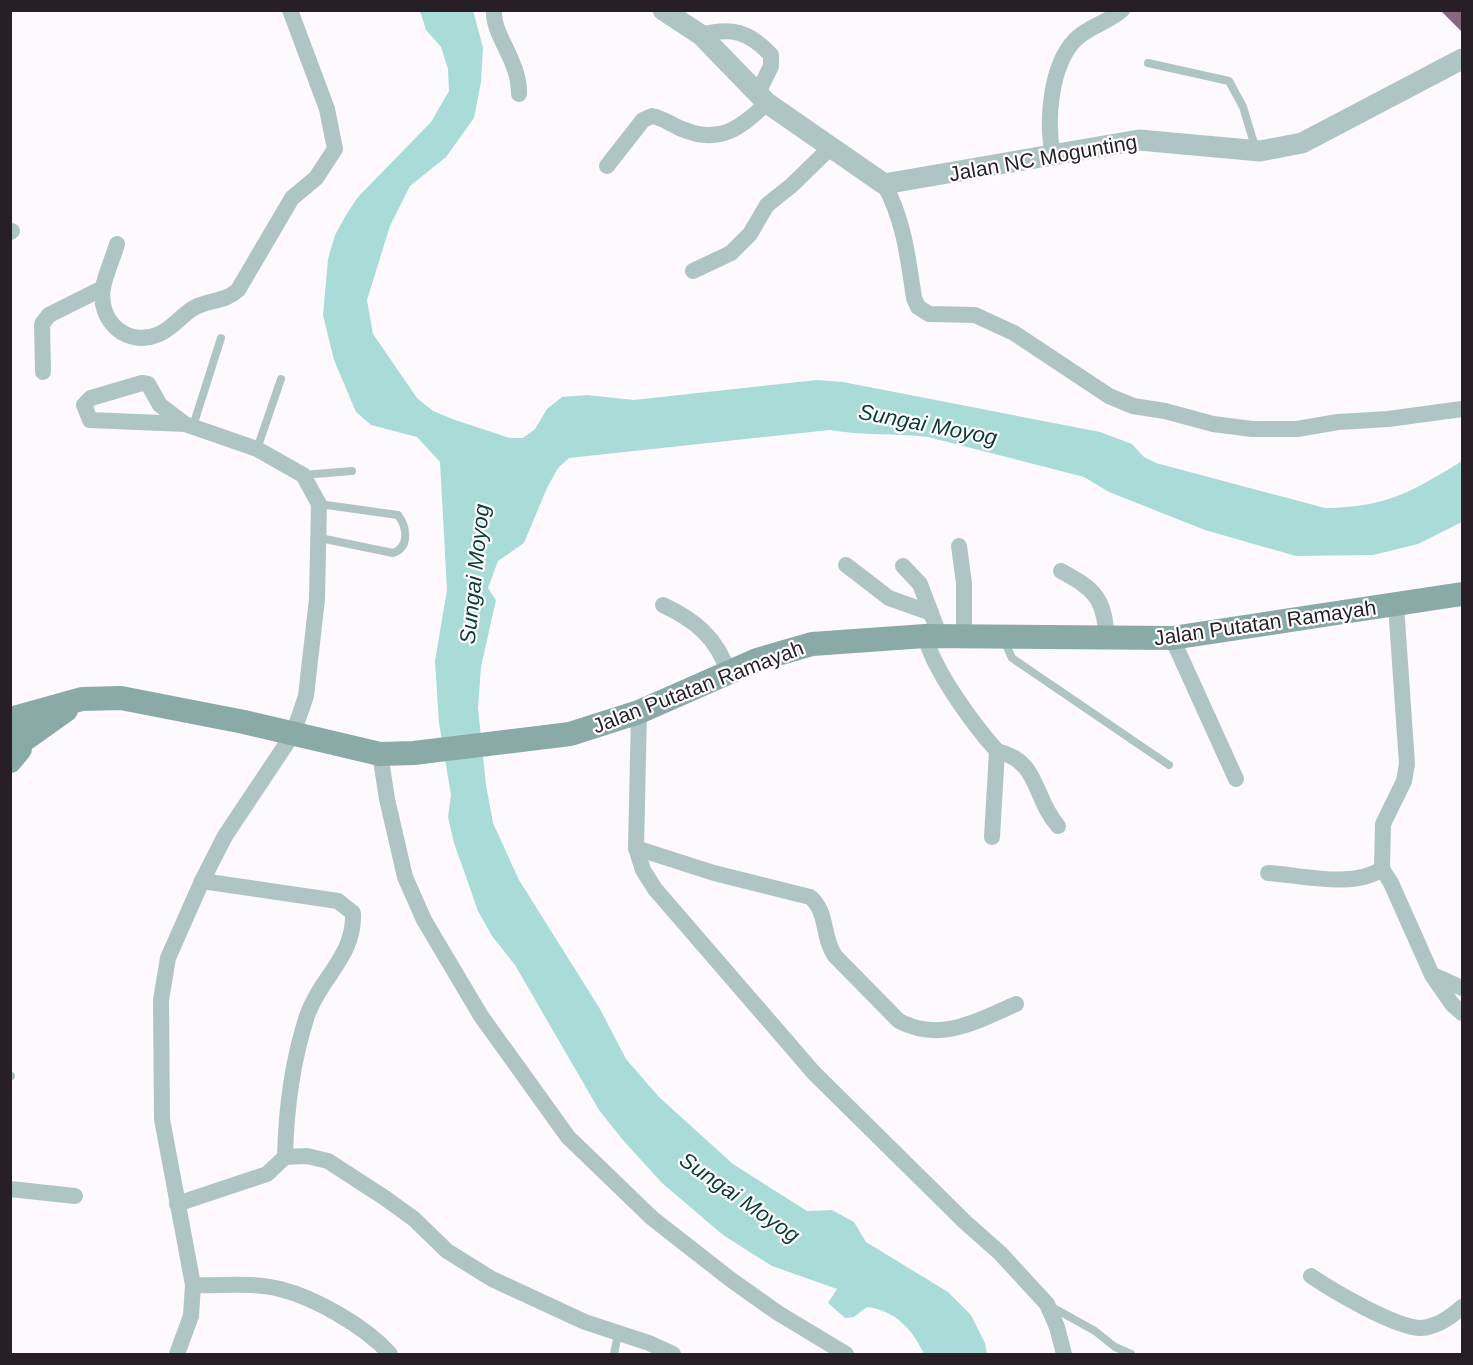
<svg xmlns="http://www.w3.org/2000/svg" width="1473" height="1365" font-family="Helvetica,sans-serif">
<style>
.water{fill:#a9dcd9}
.building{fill:#866880}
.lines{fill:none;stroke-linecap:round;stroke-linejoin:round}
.service{stroke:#afc5c4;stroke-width:8}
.minor{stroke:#afc5c4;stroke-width:16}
.tertiary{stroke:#afc5c4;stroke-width:21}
.secondary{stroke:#8aaaa8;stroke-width:24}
.labels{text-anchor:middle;stroke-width:4.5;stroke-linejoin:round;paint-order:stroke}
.street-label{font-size:21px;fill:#271f25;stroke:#fff}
.water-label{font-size:22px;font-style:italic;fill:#0b3b39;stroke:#fff}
</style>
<rect width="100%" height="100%" fill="#fef9fd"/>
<path class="water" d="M473,10L483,48L481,82L474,118L446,157L410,186L390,226L367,300L373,334L417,398L433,411L455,420L510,438H523L535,429L547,409L562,397L587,395L634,400L817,380L843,382L1100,432L1132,444L1144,457L1156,463L1325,508C1388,507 1411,492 1462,461V522L1418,544L1373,555L1296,556L1205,530L1109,492L1084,477L928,437C895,433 862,436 830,430L569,458L558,468L547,488L524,543L498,561L488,588L496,600L481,667L478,708L486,785L493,823L519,880L600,1009L626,1059L659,1097L733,1164L807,1211L832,1210L854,1222L866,1242L948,1292L971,1315L985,1343L987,1354H924C913,1330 895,1310 867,1307L854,1317L845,1318L828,1303L837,1289L772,1266L723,1235L662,1183L622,1139L599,1110L515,965L492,936L478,911L454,843L448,817L451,795L439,723L435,661L447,590L440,462L417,437L371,425L356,412L334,360L323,315L328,259L335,235L346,215L358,197L431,122L449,91L448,69L441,47L426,30L420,11Z"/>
<polygon class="building" points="1440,10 1462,10 1462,32"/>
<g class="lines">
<g class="service">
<polyline points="1148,63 1229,81 1243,107 1256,150"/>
<polyline points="193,426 221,338"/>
<polyline points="257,449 281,379"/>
<polyline points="303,475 352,471"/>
<path d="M319,504L398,515C407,527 410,547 393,553L320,538"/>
<polyline points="1003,638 1012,658 1169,765"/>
<polyline points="10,1076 11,1076"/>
<polyline points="1050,1306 1095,1331 1115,1347 1131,1354"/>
<polyline points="614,1354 618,1334"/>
</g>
<g class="minor">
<path d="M494,10C492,35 520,61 519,94"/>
<path d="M701,35C731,27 749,31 771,55V66L757,95"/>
<path d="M1053,155C1046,122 1050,66 1075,40C1088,26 1108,23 1122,10"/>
<path d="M607,166L643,120L652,116C663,118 672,125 682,129C720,145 740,128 767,103"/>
<path d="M884,184C904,220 908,258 914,298L918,307L929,314L975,315L1014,333L1109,396L1133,406L1165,411L1213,424L1252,429H1297L1338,422L1388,419L1462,409"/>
<polyline points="10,232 12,231"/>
<path d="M117,244C113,258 106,273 103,287C97,322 128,348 159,334C172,329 181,316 192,309C207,299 224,303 238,290L292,198L316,178L335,149L327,109L290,10"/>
<polyline points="693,271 731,253 750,234 767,205 792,185 831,147"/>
<polyline points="43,372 42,324 49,315 103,288"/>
<polyline points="959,546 964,583 964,637"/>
<polyline points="846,565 889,598 931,613 940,637"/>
<polyline points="903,566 920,584 931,613"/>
<path d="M1061,571C1096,590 1104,598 1107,639"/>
<path d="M663,605C695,620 717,638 728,672"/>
<polyline points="1396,605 1407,764 1404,781 1383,824 1382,869 1391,883 1432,975 1452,1004 1462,1013"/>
<path d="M925,636C934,671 973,724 997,751L992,837"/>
<polyline points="1172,638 1236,779"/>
<polyline points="639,712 636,848 643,870 655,889 814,1073 965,1222 1000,1253 1047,1304 1057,1327 1064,1354"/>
<path d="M997,751C1040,761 1033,798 1058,826"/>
<polyline points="380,754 387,799 405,877 424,920 481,1016 568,1137 652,1218 730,1279 778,1313 846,1354"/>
<path d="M636,848L714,873L810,897C828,911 822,938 835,956L899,1021C941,1043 977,1021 1016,1004"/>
<path d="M1268,873C1302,875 1352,889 1382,869"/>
<polyline points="1433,975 1462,988"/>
<polyline points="285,1157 307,1156 328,1161 385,1198 414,1219 447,1251 492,1279 585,1322 649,1343 673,1354"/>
<polyline points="10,1189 75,1196"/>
<path d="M177,1204L267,1174L285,1157C286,1111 293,1059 307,1016C320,978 355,956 353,913L338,901L202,881"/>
<path d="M1311,1276C1333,1291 1396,1328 1421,1328C1437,1327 1451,1317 1462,1307"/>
<path d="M193,1285C221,1286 253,1282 280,1289C316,1298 366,1327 390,1354"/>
<polyline points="177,1354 191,1316 193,1285 162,1119 161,1000 168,958 202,881 225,836 293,734 306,696 317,599 319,504 303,475 257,449 185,424 90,420 84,405 91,398 142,383 148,384 160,405 185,424"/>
</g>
<polyline class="tertiary" points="663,10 701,35 767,103 884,184 1139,140 1260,151 1302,143 1462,59"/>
<g class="secondary">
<polyline points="10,719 82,699 121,698 244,722 380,754 414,753 570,734 639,712 757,660 812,644 925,636 1172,638 1462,594"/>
<polyline points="21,742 66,710"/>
<polyline points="10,761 20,749 20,735 15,728"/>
</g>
</g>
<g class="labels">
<g class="street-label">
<text transform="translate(1043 158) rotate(-10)" y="7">Jalan NC Mogunting</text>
<text transform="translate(1265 623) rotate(-8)" y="7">Jalan Putatan Ramayah</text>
<text transform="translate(698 687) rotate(-21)" y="7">Jalan Putatan Ramayah</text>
</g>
<g class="water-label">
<text transform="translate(928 424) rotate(11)" y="8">Sungai Moyog</text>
<text transform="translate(474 574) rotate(-84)" y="8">Sungai Moyog</text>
<text transform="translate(740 1197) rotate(35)" y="8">Sungai Moyog</text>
</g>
</g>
<rect width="1473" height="1365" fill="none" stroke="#271f25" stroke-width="24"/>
</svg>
